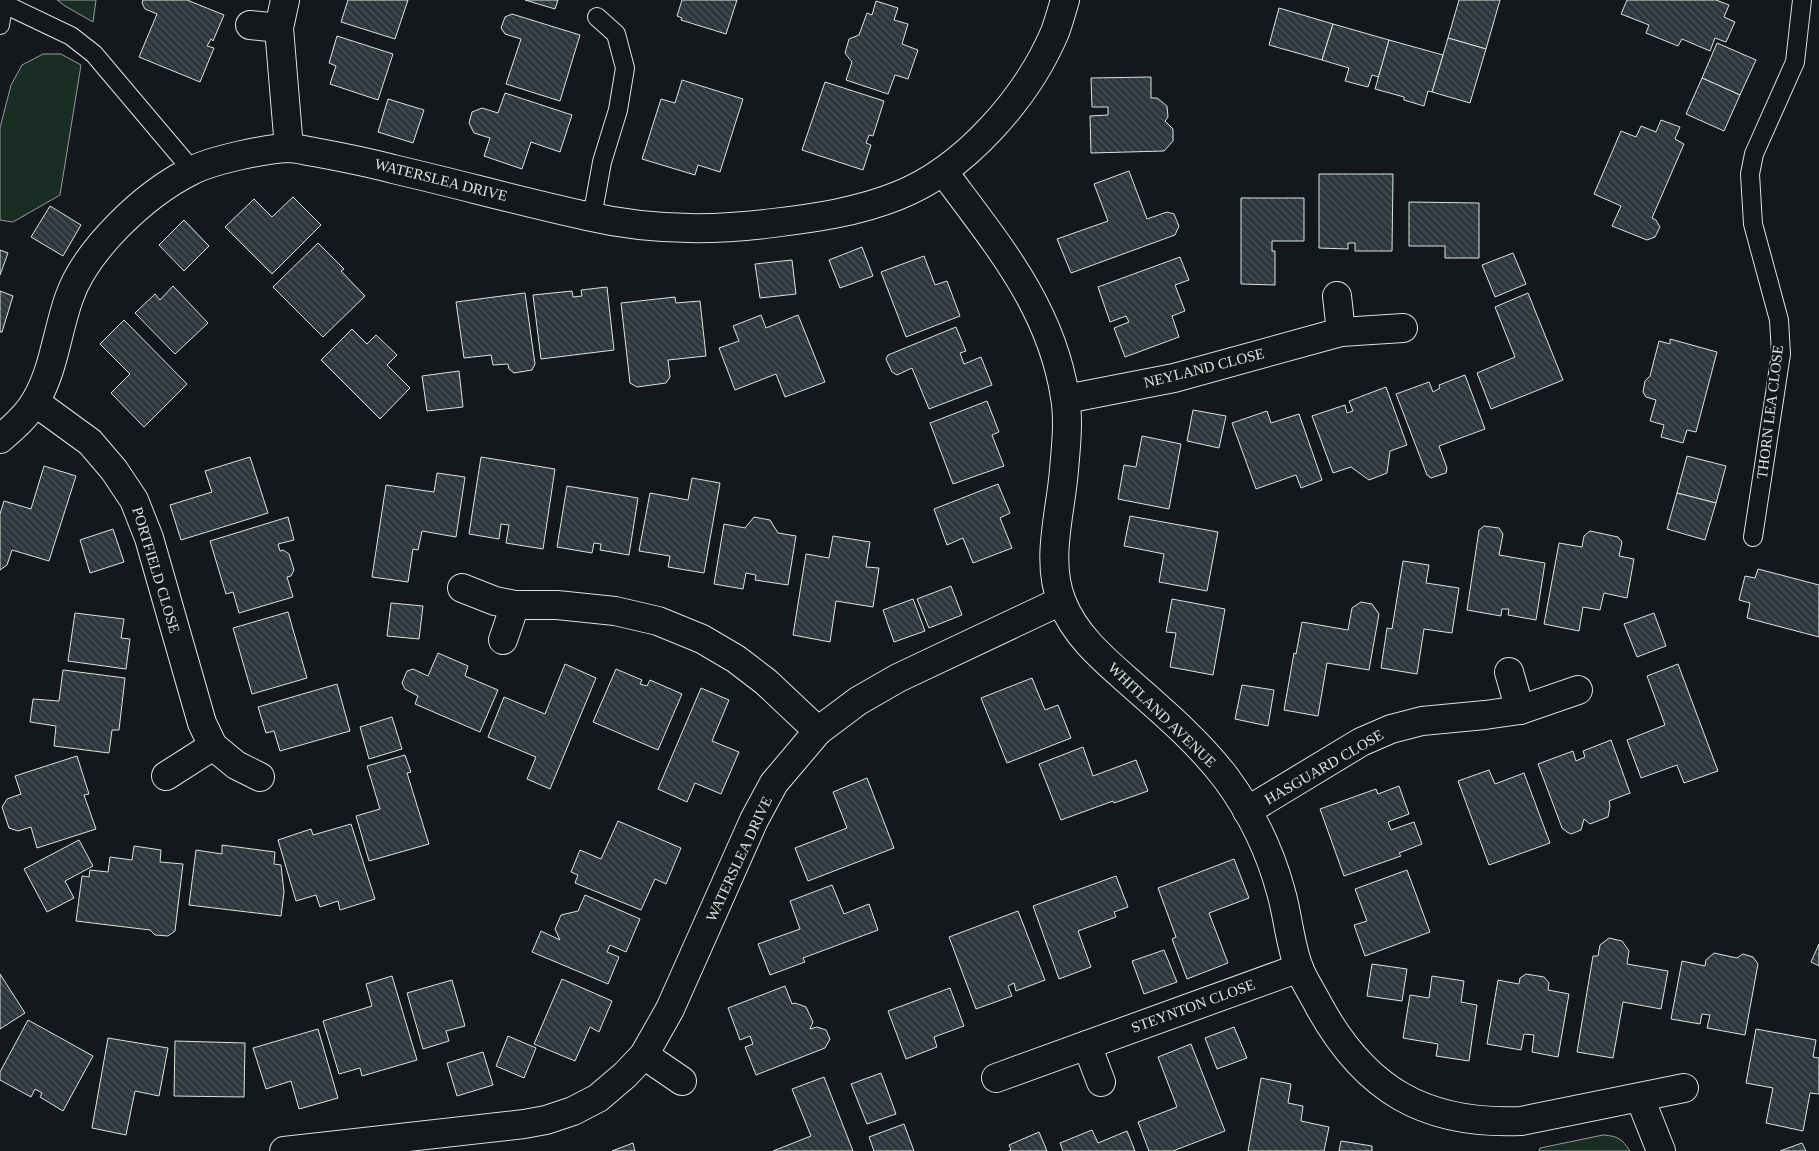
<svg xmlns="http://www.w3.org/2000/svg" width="1819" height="1151" font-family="Georgia,serif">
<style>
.grass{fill:#1a2d24;stroke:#939e99}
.building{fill:url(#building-back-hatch);stroke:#d8e6dc}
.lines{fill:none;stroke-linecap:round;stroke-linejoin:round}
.service-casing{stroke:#d8e6dc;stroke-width:20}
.minor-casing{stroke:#d8e6dc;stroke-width:30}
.service{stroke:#14181c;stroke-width:18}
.minor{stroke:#14181c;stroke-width:28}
.labels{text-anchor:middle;stroke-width:4;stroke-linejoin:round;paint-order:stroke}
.street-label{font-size:15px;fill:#d8e6dc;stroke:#14181c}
</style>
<defs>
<pattern id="building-back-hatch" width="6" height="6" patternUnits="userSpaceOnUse" patternTransform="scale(1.25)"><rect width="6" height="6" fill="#2c363c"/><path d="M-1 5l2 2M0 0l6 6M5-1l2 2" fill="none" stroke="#4a5358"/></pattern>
</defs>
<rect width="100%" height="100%" fill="#14181c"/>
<g class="grass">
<polygon points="57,0 96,0 93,22 65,6"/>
<polygon points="43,54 61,54 81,65 60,195 13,222 0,220 0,128 11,85 22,65"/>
<path d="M1603,1135C1618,1136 1622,1139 1630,1151H1539L1540,1148Z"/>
</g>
<g class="building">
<polygon points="143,0 187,0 224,15 213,41 211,39 207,46 214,48 200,82 139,57 157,14 145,9 142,3"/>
<polygon points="348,0 408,0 395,39 341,22"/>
<polygon points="525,0 558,0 555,9"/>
<polygon points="682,0 737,0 726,34 681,20 682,18 677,16"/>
<polygon points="1459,0 1500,0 1486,49 1448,38"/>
<polygon points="1627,0 1716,0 1729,5 1724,17 1735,22 1726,42 1715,38 1710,51 1682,39 1678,46 1646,33 1649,25 1621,14"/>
<polygon points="876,1 898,8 894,20 908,24 902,44 918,50 908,79 895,75 888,94 846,80 852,62 845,53 849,39 859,35 867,13 872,15"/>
<polygon points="1279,8 1333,24 1322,60 1269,45"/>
<polygon points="512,14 580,35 560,101 506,84 521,39 505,34 501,28 505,17"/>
<polygon points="1333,24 1389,40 1379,77 1372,75 1368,87 1345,81 1349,68 1322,60"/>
<polygon points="337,36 393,54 378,100 330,84 336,66 329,63"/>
<polygon points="1448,38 1486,49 1470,103 1432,92"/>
<polygon points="1389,40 1443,55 1432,92 1428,91 1424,106 1404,100 1404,97 1375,89"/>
<polygon points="1717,43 1756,60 1740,95 1702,78"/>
<polygon points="1151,77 1151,98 1157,98 1167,106 1168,117 1165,121 1173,129 1173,141 1164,151 1091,153 1090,116 1108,115 1108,107 1092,107 1091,78"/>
<polygon points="1702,78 1740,95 1724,131 1686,114"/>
<polygon points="682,80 743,99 720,172 698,165 695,175 642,159 661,99 675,103"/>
<polygon points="825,82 884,101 873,136 869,135 866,143 871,145 863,170 802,150"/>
<polygon points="505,93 572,115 560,152 531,142 522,169 484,156 490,138 474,133 469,123 472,112 482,108 498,113"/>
<polygon points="388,99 424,110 413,143 378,132"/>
<polygon points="1661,120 1680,127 1675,139 1684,144 1652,218 1656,220 1660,227 1655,237 1647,240 1612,226 1621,206 1594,194 1621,131 1636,137 1641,126 1656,132"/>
<polygon points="1129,171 1147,219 1167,212 1174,214 1179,226 1175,235 1071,273 1057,239 1108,221 1094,184"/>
<polygon points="1319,174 1393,174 1392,251 1355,251 1355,243 1348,243 1348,249 1319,248"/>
<polygon points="293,197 321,225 272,274 225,227 254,199 272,217"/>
<polygon points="1241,198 1304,198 1304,241 1272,241 1272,251 1275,251 1275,285 1241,284"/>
<polygon points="1409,202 1479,203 1479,258 1445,258 1445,246 1409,246"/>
<polygon points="50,206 81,225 63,256 31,237"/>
<polygon points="184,220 209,246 184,271 159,245"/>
<polygon points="318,243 344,269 341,271 365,296 323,337 273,287"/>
<polygon points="862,247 873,276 840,288 829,260"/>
<polygon points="0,250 8,253 0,275"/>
<polygon points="1513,253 1526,284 1495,297 1482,265"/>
<polygon points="924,256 935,285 947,281 960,316 906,337 881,272"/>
<polygon points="1180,257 1189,280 1175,285 1185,311 1172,316 1179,337 1125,357 1114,328 1129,322 1126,316 1110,322 1098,287"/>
<polygon points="792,260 796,294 760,298 755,264"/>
<polygon points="173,286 208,323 175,354 135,313 155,294 160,300"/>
<polygon points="607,287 614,350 541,359 533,295 572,291 573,297 582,296 581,290"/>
<polygon points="0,291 13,296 2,332 0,332"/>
<polygon points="525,293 535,364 532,370 514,373 509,369 508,364 493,365 491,355 464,358 456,302"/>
<polygon points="1528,293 1563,380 1491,409 1477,373 1515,357 1495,307"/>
<polygon points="675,297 676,303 700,301 706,356 668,360 670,377 666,383 637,387 630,383 621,303"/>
<polygon points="761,315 766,328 798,315 825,382 785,397 776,374 735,390 719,348 739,341 733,326"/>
<polygon points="124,320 187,384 144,427 111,393 130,374 100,344"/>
<polygon points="956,327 966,351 960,353 964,364 981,357 992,385 929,409 912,368 897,375 892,372 886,359 888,355"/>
<polygon points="352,329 367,344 376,335 397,355 387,365 410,388 380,419 321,360"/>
<polygon points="1670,339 1717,352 1696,432 1687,430 1683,443 1661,437 1664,425 1650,421 1656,400 1646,397 1643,392 1645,381 1650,376 1659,341 1670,344"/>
<polygon points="459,371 463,407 427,411 422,376"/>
<polygon points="1465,375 1485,429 1439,446 1447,468 1446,473 1431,478 1427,475 1396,394 1429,382 1433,392 1440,388 1439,385"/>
<polygon points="1386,387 1407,445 1390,451 1387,473 1369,480 1351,467 1333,473 1312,416 1345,405 1347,413 1353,411 1349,401"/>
<polygon points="987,401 999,432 992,435 1004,466 953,484 930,423"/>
<polygon points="1193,410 1226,416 1219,448 1187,441"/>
<polygon points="1267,411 1271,423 1299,414 1322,480 1301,488 1296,475 1256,489 1232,423"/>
<polygon points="1142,436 1181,444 1169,509 1118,499 1124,465 1136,467"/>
<polygon points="1687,456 1726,466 1716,503 1677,493"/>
<polygon points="250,457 268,513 181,540 170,505 212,492 205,471"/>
<polygon points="481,457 555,469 543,549 506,543 509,525 501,524 499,539 469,534"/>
<polygon points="44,466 76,476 49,561 12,550 7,565 0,570 0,514 4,501 31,509"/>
<polygon points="437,473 465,477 456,537 422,531 418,550 413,549 408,582 372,577 386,485 434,492"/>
<polygon points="692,478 720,483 704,573 668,567 670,556 639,551 650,493 688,500"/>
<polygon points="998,484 1010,513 1000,518 1012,548 973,563 963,538 947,545 934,509"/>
<polygon points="567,486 638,498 629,555 600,550 601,544 594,543 592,553 557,547"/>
<polygon points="1677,493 1716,503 1705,540 1667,529"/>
<polygon points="1130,516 1218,532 1207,591 1159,582 1164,554 1124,546"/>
<polygon points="288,517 294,540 278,544 280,551 283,550 289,554 294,570 291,576 287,577 293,597 239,613 233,592 226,594 210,541"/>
<polygon points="754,517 770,520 778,533 796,536 788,585 755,580 756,575 746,573 743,589 714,584 724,524 745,528"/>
<polygon points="1484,526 1499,528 1503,534 1499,555 1545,563 1536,620 1508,615 1509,609 1502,609 1501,616 1467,610 1479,530"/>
<polygon points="113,529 124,562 90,573 80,540"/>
<polygon points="1590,531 1618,537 1622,542 1619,556 1634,559 1627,598 1604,593 1600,610 1583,607 1579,631 1544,624 1559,543 1582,547 1584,536"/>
<polygon points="833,536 870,542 866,567 879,568 873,607 836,601 830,642 793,635 806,554 829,558"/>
<polygon points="1403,561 1429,565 1426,583 1459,588 1452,633 1424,629 1417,674 1381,668 1387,628 1392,629"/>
<polygon points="1758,569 1819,585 1819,637 1747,618 1750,603 1739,600 1745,576 1755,578"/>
<polygon points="951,586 962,615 929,628 917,599"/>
<polygon points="913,599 925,631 894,642 883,610"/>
<polygon points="1172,599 1225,609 1213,675 1170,667 1176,633 1166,632"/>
<polygon points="1361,602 1372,604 1379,614 1369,670 1327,663 1318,716 1284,710 1294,653 1296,654 1302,622 1348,630 1352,608"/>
<polygon points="391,603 423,606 419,639 387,636"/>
<polygon points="288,612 307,678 252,694 233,628"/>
<polygon points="75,613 124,619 121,638 130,639 126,669 68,661"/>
<polygon points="1654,613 1666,646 1637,657 1624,624"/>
<polygon points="438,653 468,666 465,676 498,690 480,732 415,704 418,696 405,689 402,683 407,671 413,669 428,676"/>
<polygon points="565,664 596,678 550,789 527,779 536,757 488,737 504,697 545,714"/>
<polygon points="1678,664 1718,771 1684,783 1677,765 1641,778 1627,740 1665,725 1647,676"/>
<polygon points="616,669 642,680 640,684 647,686 650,680 682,694 658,750 593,722"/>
<polygon points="63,670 125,678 119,730 112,730 109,753 54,746 56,726 30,722 33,699 59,701"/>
<polygon points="1032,678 1045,710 1058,705 1071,738 1007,763 981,698"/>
<polygon points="337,684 350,731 280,751 274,731 266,733 258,707"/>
<polygon points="1242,685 1274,690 1268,726 1235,719"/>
<polygon points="701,688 729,700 712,741 739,752 721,794 695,783 687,802 658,789"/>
<polygon points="392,717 402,749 369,759 360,727"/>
<polygon points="1611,740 1630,793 1609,801 1610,806 1608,817 1590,824 1584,819 1581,830 1571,834 1567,832 1562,828 1538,764 1573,751 1576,761 1585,757 1583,751"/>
<polygon points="1083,747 1093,776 1136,760 1148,791 1114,803 1113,801 1061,820 1039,764"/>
<polygon points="405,755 411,772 407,773 429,844 369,861 356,816 380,809 367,766"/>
<polygon points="77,756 89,794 84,795 96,829 37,848 31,827 18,831 9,828 2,807 7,799 21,794 15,776"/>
<polygon points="1489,770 1495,784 1524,773 1550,843 1489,865 1458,781"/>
<polygon points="867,778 894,848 808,881 795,848 847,828 833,792"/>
<polygon points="1399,786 1409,814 1388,822 1391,830 1414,822 1422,844 1399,853 1401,856 1344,876 1320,809 1376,789 1378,794"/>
<polygon points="618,821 681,848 666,884 655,879 641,910 575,883 578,875 571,872 580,850 601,859"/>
<polygon points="351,824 375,899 340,910 338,901 320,907 316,895 296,901 278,840 311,829 313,835"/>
<polygon points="79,840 93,866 65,881 74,898 47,912 24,869"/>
<polygon points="222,845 275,852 274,864 281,865 284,892 281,916 189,905 196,850 222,854"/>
<polygon points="134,846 161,850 160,862 183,864 175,931 168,936 155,935 150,930 76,921 82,876 89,877 90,870 108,872 110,857 132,860"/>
<polygon points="1234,859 1249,898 1209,913 1228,963 1187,979 1172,939 1176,937 1158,888"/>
<polygon points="1407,870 1430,932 1365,956 1354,925 1367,921 1355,889"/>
<polygon points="1116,876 1128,907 1114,912 1116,917 1078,931 1091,967 1059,979 1033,906"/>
<polygon points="832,885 844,914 869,904 878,930 803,958 805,962 770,975 758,944 800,929 790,901"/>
<polygon points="585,895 640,919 626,952 610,945 607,952 619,957 608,984 532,952 541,931 560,940 555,929 561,915 578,911"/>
<polygon points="1018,911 1045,980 1016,991 1014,983 1008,986 1012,996 976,1009 949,937"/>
<polygon points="1609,938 1622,941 1629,951 1627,964 1668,971 1661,1009 1623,1002 1613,1058 1577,1052 1593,956 1598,956 1600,945"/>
<polygon points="1819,944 1819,966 1811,962"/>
<polygon points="1164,950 1177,982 1144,994 1132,961"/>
<polygon points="1714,953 1737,958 1743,954 1753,957 1758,964 1745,1035 1707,1028 1710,1015 1702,1014 1700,1024 1671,1019 1682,961 1705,966 1706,960"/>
<polygon points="1372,964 1407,969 1402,1001 1367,996"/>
<polygon points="0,974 25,1013 0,1029"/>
<polygon points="1526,974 1544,977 1549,983 1548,990 1569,994 1558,1057 1532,1052 1534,1035 1524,1034 1521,1050 1487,1044 1498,980 1519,984 1520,978"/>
<polygon points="392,976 417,1060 362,1076 360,1068 339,1074 323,1021 372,1006 366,984"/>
<polygon points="1432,976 1464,981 1461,1002 1477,1005 1469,1061 1436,1056 1438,1044 1403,1038 1410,995 1429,998"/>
<polygon points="562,979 612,1001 599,1032 590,1027 575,1061 534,1044"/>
<polygon points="452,980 465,1026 446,1031 449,1041 423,1049 407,993"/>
<polygon points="785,986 792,1004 795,1003 806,1007 813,1022 810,1029 817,1027 826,1030 830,1039 825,1048 756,1075 745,1047 753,1044 750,1036 740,1040 728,1008"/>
<polygon points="950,988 964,1026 934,1037 937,1047 906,1059 888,1011"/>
<polygon points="28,1020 93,1056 63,1111 40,1097 42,1093 35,1089 31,1097 0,1080 0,1072"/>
<polygon points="1234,1027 1247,1058 1217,1069 1205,1038"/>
<polygon points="318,1029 338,1098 299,1109 291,1081 266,1089 253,1048"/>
<polygon points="1756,1029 1816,1040 1813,1057 1819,1058 1819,1094 1810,1093 1803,1131 1766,1123 1773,1088 1746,1083"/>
<polygon points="508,1036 536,1048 524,1078 496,1066"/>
<polygon points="108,1038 168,1048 159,1096 135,1091 126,1135 92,1128"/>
<polygon points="175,1041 245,1043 244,1097 174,1096"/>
<polygon points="1191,1044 1225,1131 1173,1151 1149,1151 1138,1122 1177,1107 1158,1057"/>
<polygon points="483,1052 493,1085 457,1096 447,1063"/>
<polygon points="881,1073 896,1114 867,1124 851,1084"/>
<polygon points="824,1077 853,1151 773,1151 811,1136 792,1089"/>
<polygon points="1261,1078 1291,1084 1288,1103 1303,1106 1301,1121 1329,1127 1324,1151 1248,1151"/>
<polygon points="904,1124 914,1151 874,1151 869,1137"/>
<polygon points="1092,1130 1098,1143 1127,1131 1135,1151 1063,1151 1060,1143"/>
<polygon points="1039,1132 1047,1151 1009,1151 1011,1150 1009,1145"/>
<polygon points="1341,1141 1372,1146 1372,1151 1339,1151"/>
<polygon points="633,1143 635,1151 612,1151"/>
<polygon points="1802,1143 1806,1151 1780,1151"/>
</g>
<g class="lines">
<defs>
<g id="service">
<polyline points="4,4 71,36 94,54 192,170"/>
<polyline points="0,25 4,0"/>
<polyline points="592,217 602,162 618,110 625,68 616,34 597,17"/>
<polyline points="1753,537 1781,354 1779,320 1753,224 1750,174 1754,154 1795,62 1802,0"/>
</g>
<g id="minor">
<polyline points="285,0 279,28 289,148"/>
<polyline points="250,25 279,28"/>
<path d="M943,171C996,243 1051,306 1065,397C1069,420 1066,447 1064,470C1061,511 1045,561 1062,602C1076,638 1108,663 1136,688C1168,716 1200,744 1226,778C1251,812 1270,851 1281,892C1288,916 1290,945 1299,968C1304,981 1313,994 1319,1006C1365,1090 1425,1125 1521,1121L1684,1088"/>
<polyline points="1337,296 1341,332"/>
<polyline points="1066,399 1174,378 1341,332 1403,328"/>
<polyline points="35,402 90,442 114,470 134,500 149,538 202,723 213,746 236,765 260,777"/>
<path d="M0,439C13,428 28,415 36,400C54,369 57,332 69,298C86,249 145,194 191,171C212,160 264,149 288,148C297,148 306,151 314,152C341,157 367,162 393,169C458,184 522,202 587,216C647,230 712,231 773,223C815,218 857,212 897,196C964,170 1027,98 1055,32C1059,21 1062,10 1065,0"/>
<polyline points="462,588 495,601 515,605 557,605 615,611 658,621 702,639 736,659 766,682 818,731"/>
<polyline points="503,640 515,605"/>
<polyline points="1509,672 1520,710"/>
<polyline points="166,776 213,746"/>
<polyline points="1247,811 1361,742 1391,729 1422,721 1485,715 1520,710 1578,690"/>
<polyline points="1087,1045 1101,1082"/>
<polyline points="644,1055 682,1081"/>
<polyline points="996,1078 1299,968"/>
<polyline points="1640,1098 1661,1151"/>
<polyline points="284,1151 524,1124 546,1120 573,1111 598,1098 625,1075 644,1055 670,1009 754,820 774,783 818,731 858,701 898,678 1061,601"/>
</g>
</defs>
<use href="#service" class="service-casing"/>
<use href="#minor" class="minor-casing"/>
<use href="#service" class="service"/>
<use href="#minor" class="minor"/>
</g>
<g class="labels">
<g class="street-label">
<text transform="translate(441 180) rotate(14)" y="5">WATERSLEA DRIVE</text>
<text transform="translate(1204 368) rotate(-14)" y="5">NEYLAND CLOSE</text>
<text transform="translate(1770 412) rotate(-83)" y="5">THORN LEA CLOSE</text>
<text transform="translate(156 570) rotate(73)" y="5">PORTFIELD CLOSE</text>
<text transform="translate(1162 715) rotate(44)" y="5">WHITLAND AVENUE</text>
<text transform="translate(1324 767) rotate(-30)" y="5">HASGUARD CLOSE</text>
<text transform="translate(739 859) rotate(-65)" y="5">WATERSLEA DRIVE</text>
<text transform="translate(1193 1006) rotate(-20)" y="5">STEYNTON CLOSE</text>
</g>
</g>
</svg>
